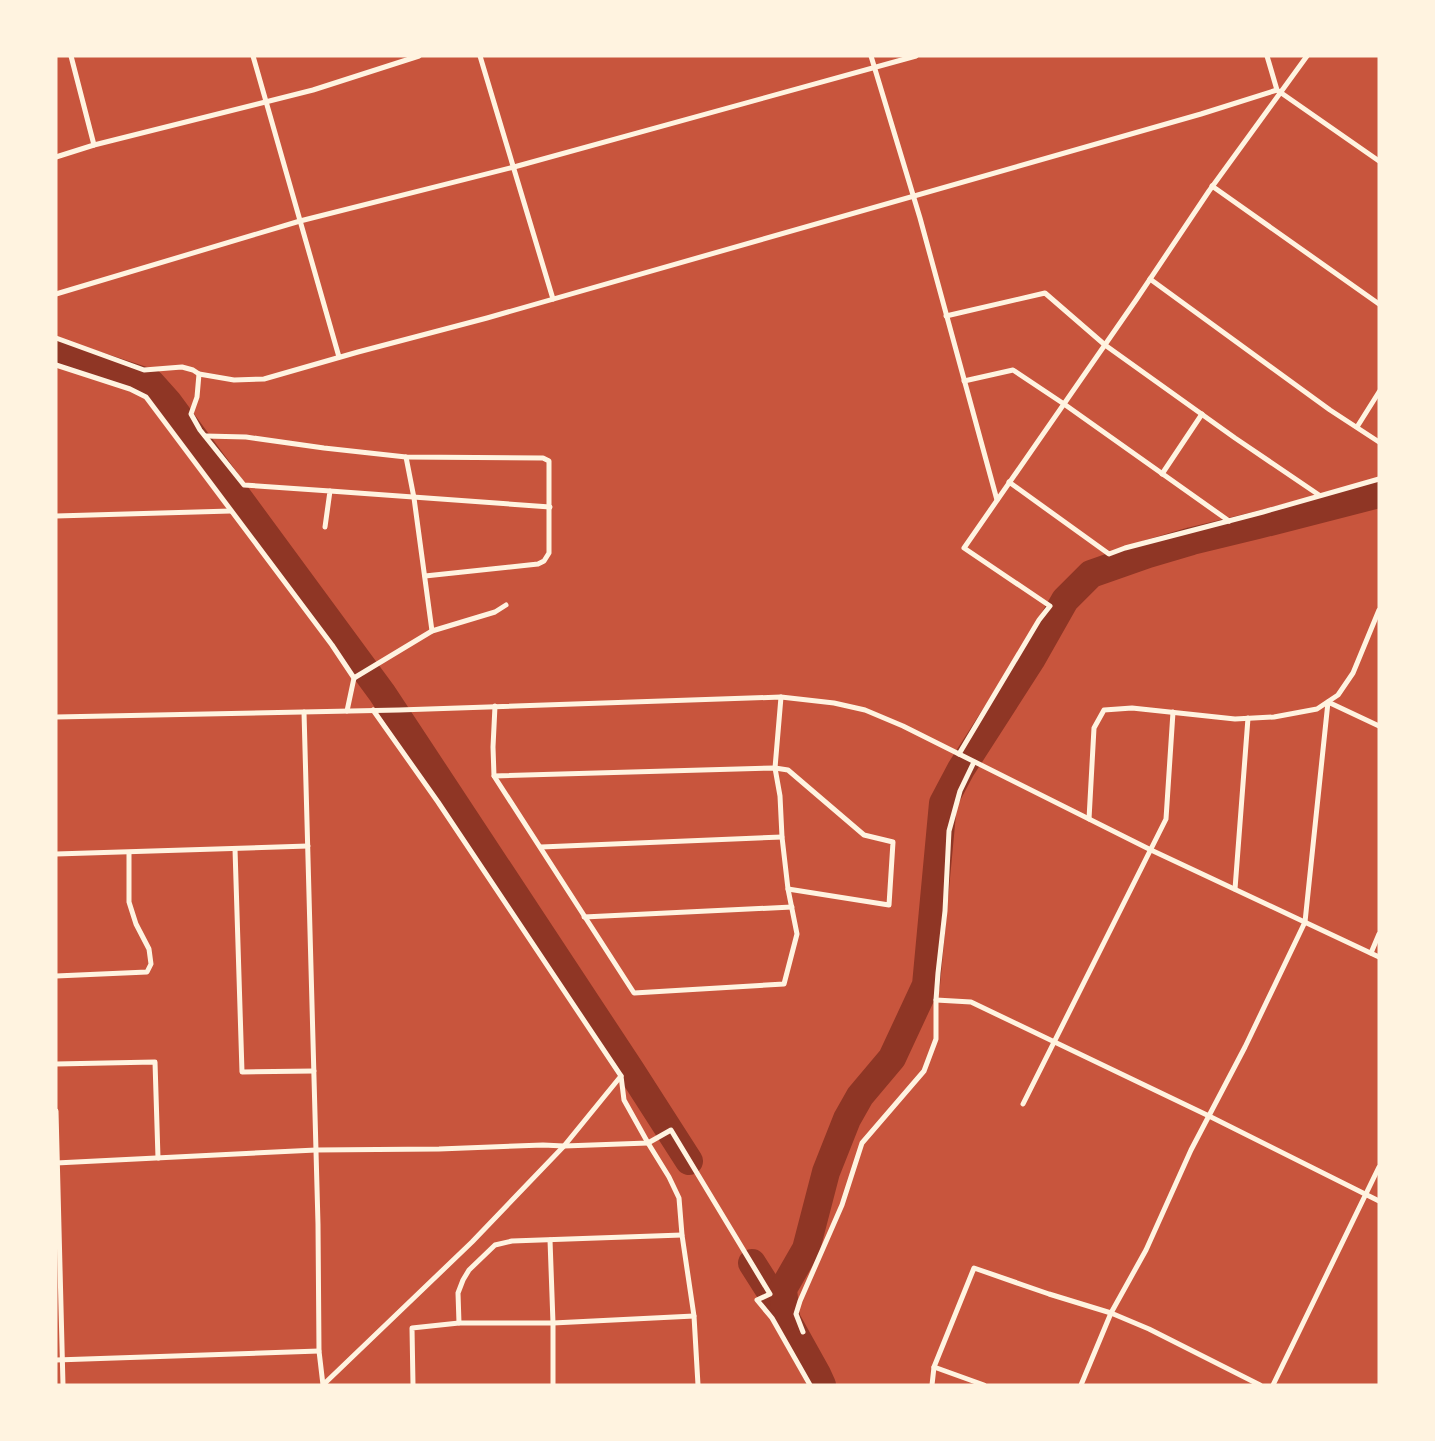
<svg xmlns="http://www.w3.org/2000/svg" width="1435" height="1441" font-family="Cabin,sans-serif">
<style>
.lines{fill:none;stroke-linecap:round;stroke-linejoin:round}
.river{stroke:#8f3625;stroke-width:28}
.minor{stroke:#fff3e0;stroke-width:5}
</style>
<rect width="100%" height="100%" fill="#c8553d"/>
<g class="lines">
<g class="river">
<polyline points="56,352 151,383 168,402 382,693 630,1069 689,1161"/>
<polyline points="752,1263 778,1304 817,1374 822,1385"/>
<polyline points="786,1318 783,1289 806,1249 826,1172 847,1119 860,1096 892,1058 926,985 943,803 961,769 1031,660 1065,600 1091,574 1148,554 1192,541 1258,525 1379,494"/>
</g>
<g class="minor">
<polyline points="71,56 94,145"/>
<polyline points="253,56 339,357"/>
<polyline points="480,56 553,299"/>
<polyline points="871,56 920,218 997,500"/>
<polyline points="1267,56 1277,90 1379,161"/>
<polyline points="56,157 94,145 313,90 419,56"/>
<polyline points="1212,186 1379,304"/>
<polyline points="1150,279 1330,410 1379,442"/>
<polyline points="56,294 300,221 514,167 916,56"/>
<polyline points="946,316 1045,293 1105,345 1235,438 1319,495"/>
<polyline points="56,338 144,370 182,367 193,370 199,374"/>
<polyline points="56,365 130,389 146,397 332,645 354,678 347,711"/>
<polyline points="964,381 1013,370 1064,404 1229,521"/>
<polyline points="1357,427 1379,392"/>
<polyline points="205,436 246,437 324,448 406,457 543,458 549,461 549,553 544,561 538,564 425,576"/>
<polyline points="406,457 414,498 432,631"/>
<polyline points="1162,474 1202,414"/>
<polyline points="1009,482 1109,554 1125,548 1263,512 1379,479"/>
<polyline points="330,491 550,507"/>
<polyline points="56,516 231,511"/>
<polyline points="325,527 330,491 244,485 200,430 191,414 197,397 199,374 234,380 264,379 358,352 487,318 1201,114 1277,90"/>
<polyline points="354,678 432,631 495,612 506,605"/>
<polyline points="495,706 493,747 494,776 634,993 784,984 797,934 788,889 782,837 780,796 775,768 781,697"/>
<polyline points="373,710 438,802 621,1076 624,1100 648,1143 669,1177 679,1198 682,1235 694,1316 698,1385"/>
<polyline points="304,712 318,1224 319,1351 323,1385"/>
<polyline points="56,717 399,710 781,697 834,703 865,710 903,726 1151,850 1379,957"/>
<polyline points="959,754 1039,620 1050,606 964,548 1136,300 1209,191 1307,56"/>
<polyline points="494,776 775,768 788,770 864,835 893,842 889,905 788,889"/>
<polyline points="1089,819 1094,728 1104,710 1132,708 1235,719 1274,717 1317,709 1338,695 1353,673 1379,610"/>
<polyline points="541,847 782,837"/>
<polyline points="235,849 242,1072 314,1071"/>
<polyline points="56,854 308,846"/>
<polyline points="1235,889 1248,718"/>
<polyline points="584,917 792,907"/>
<polyline points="1371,953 1379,934"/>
<polyline points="56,976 147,972 151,964 149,949 136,924 129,902 129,853"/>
<polyline points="936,1000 971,1002 1209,1116 1379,1201"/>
<polyline points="56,1064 155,1062 158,1158"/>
<polyline points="1023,1104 1166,819 1173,712"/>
<polyline points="56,1111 63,1385"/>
<polyline points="56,1163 316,1150 439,1149 543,1145 564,1146 648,1143 671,1130 770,1294 757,1300 772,1318 810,1385"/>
<polyline points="550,1240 553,1323 553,1385"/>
<polyline points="459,1323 458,1293 463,1280 469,1270 495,1245 512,1241 682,1235"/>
<polyline points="803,1332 796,1314 800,1301 842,1205 862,1143 924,1071 936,1039 936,1000 938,973 945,911 949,831 960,791 974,762"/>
<polyline points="56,1360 319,1351"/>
<polyline points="934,1367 984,1385"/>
<polyline points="323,1385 472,1242 564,1146 621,1076"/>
<polyline points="413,1385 412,1328 459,1323 553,1323 694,1316"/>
<polyline points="932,1385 934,1367 974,1268 1049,1294 1111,1313 1149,1329 1260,1385"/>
<polyline points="1081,1385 1111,1313 1146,1250 1191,1150 1245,1047 1305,922 1328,702 1379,726"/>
<polyline points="1273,1385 1379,1167"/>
</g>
</g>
<rect width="1435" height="1441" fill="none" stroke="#fff3e0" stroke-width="115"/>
</svg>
